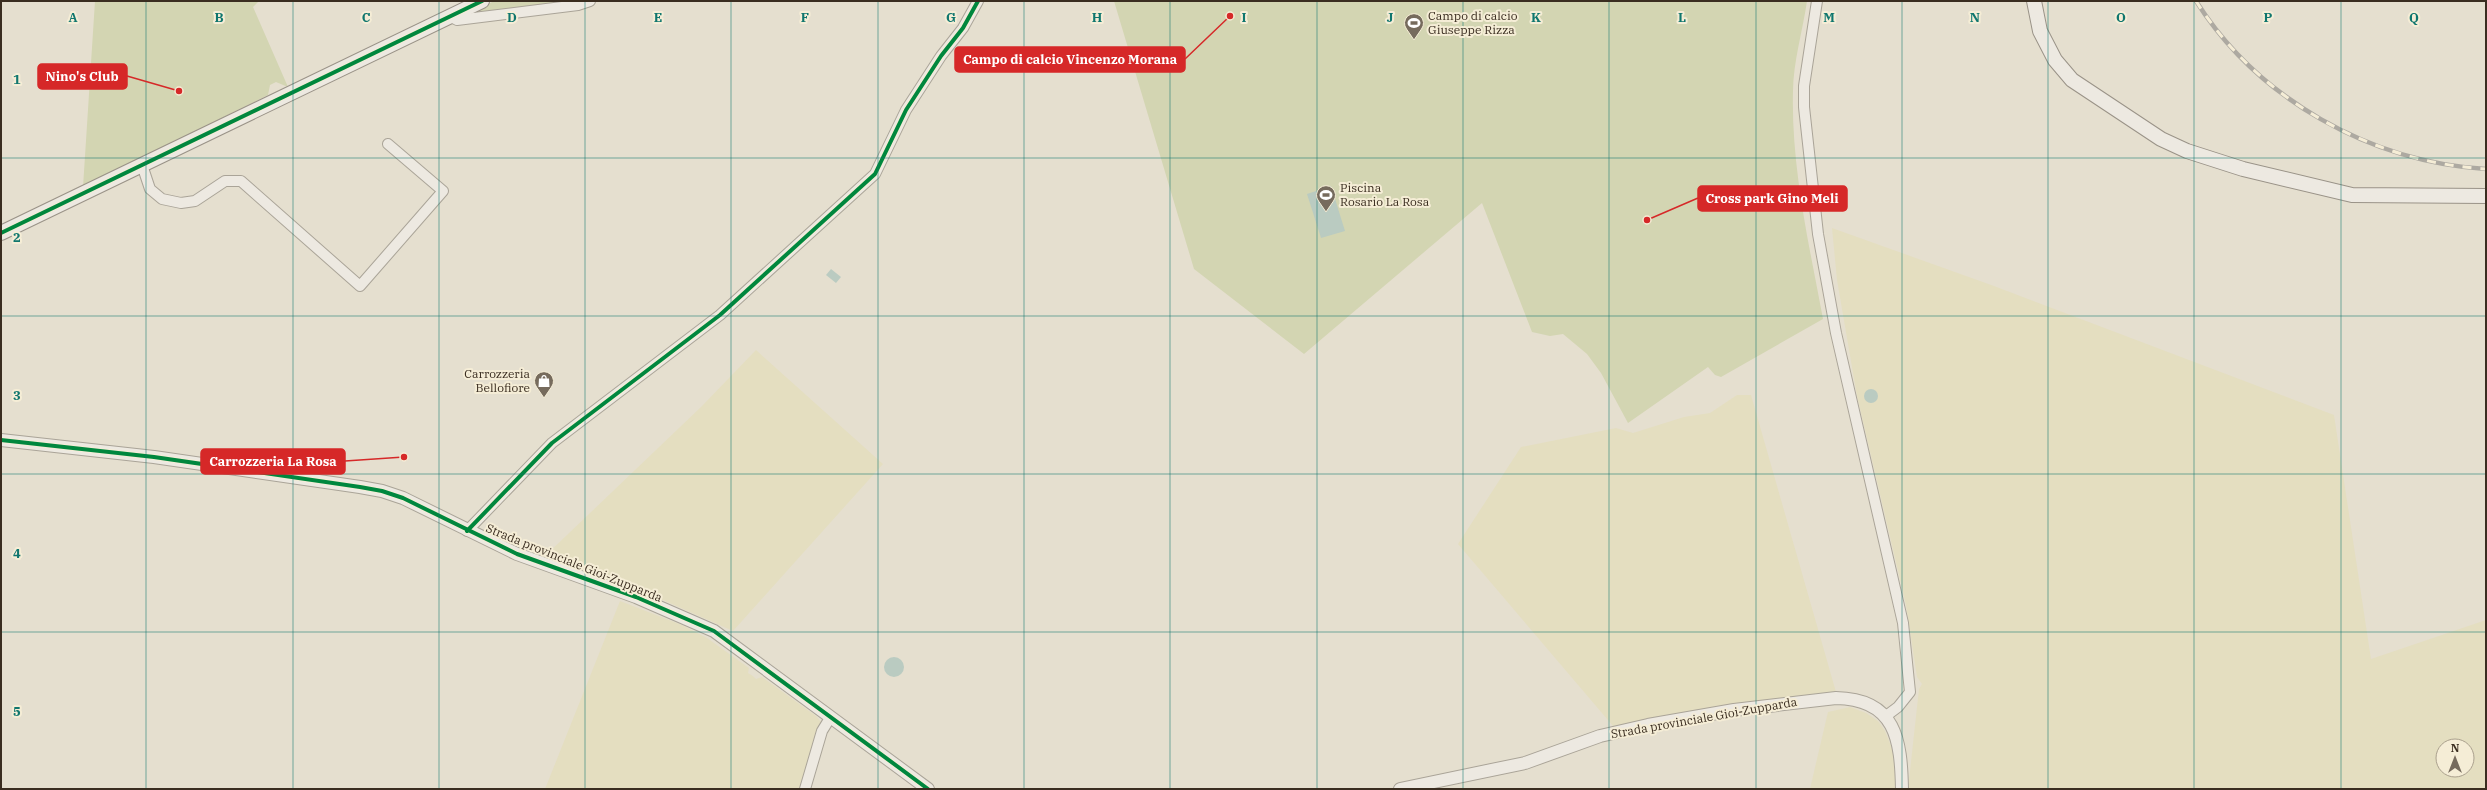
<svg xmlns="http://www.w3.org/2000/svg" width="2487" height="790" font-family="'IBM Plex Serif',serif">
<style>
.farmland{fill:#e4dec0;fill-rule:evenodd}
.green{fill:#d3d5b2}
.water{fill:#bacbc1}
.lines{fill:none;stroke-linecap:round;stroke-linejoin:round}
.minor-casing{stroke:#aaa498;stroke-width:12}
.tertiary-casing{stroke:#aaa498;stroke-width:14}
.secondary-casing{stroke:#9a9388;stroke-width:16}
.minor{stroke:#ede9e1;stroke-width:10}
.tertiary{stroke:#ede9e1;stroke-width:12}
.secondary{stroke:#ede9e1;stroke-width:14}
.rail-casing{stroke:#ada9a1;stroke-width:4.5}
.rail{stroke:#f5edd6;stroke-width:3;stroke-dasharray:9;stroke-linecap:butt}
.cycleway-casing{stroke:#f5edd6;stroke-width:6}
.cycleway{stroke:#00873e;stroke-width:4}
.grid{fill:none;stroke:#0f766e;stroke-width:1;stroke-opacity:0.55}
.labels{text-anchor:middle;stroke-width:4;stroke-linejoin:round;paint-order:stroke}
.poi-label{font-size:12px;fill:#3a2d20;stroke:#f5edd6;text-anchor:start}
.street-label{font-size:12px;fill:#3a2d20;stroke:#f5edd6}
.grid-label{font-size:13px;text-anchor:middle;font-weight:bold;fill:#0f766e;stroke:#f5edd6;stroke-width:4;stroke-linejoin:round;paint-order:stroke}
.leader{fill:none;stroke:#d62828;stroke-width:1.5}
.callout-dot{fill:#d62828;stroke:#f5edd6;stroke-width:1.5}
.callout{fill:#d62828;stroke:#d62828;stroke-width:1.5}
.callout-label{font-size:13px;text-anchor:middle;font-weight:bold;fill:#fff}
</style>
<rect width="100%" height="100%" fill="#e5dfcf"/>
<g class="farmland">
<path d="M1832,228L1994,286L2334,415L2371,659L2486,620V789H1908L1919,689L1922,684L1917,677L1906,605L1857,396L1837,280ZM2443,746H2467V770H2443Z"/>
<polygon points="756,350 883,464 733,631 638,589 630,581 624,584 545,556 701,407"/>
<polygon points="1737,395 1751,395 1836,692 1720,707 1613,726 1458,544 1521,447 1616,428 1633,433 1684,417 1710,413"/>
<polygon points="620,601 682,625 707,638 749,668 748,673 753,676 756,679 762,677 816,716 821,722 799,789 545,789"/>
<polygon points="1850,707 1866,713 1878,721 1885,731 1893,751 1896,789 1810,789 1828,712"/>
</g>
<g class="green">
<polygon points="95,1 259,1 253,7 288,87 276,82 270,85 268,95 83,187"/>
<polygon points="494,1 575,1 474,14 473,12"/>
<path d="M1114,1H1807C1803,29 1793,63 1793,91C1791,167 1809,244 1823,319L1721,377L1715,375L1708,367L1628,423L1601,373L1587,354L1563,334L1550,336L1532,332L1482,203L1304,354L1194,269Z"/>
</g>
<g class="water">
<polygon points="1331,186 1345,231 1321,238 1307,194"/>
<polygon points="831,269 841,277 836,283 826,275"/>
<circle cx="1871" cy="396" r="7"/>
<circle cx="894" cy="667" r="10"/>
</g>
<g class="lines">
<defs>
<g id="minor">
<polyline points="1817,1 1804,86 1804,107 1818,234 1836,333 1903,623 1910,692 1898,707 1886,716"/>
<polyline points="449,16 457,20 578,5 590,1"/>
<polyline points="142,165 150,189 162,199 181,203 195,201 225,181 241,181 360,286 443,191 388,144"/>
<polyline points="467,531 552,443 720,315 875,174 906,110 941,56 963,28 978,1"/>
<polyline points="805,789 822,731 830,718"/>
</g>
<g id="tertiary">
<polyline points="1,440 154,457 360,487 382,491 403,498 517,554 636,597 714,631 928,789"/>
<path d="M1400,789L1525,763L1600,736L1648,725L1734,710L1836,698C1896,699 1901,740 1902,789"/>
</g>
<g id="secondary">
<polyline points="2034,1 2040,31 2055,60 2072,80 2161,139 2187,151 2243,169 2352,195 2486,196"/>
<polyline points="1,233 482,1"/>
</g>
</defs>
<use href="#minor" class="minor-casing"/>
<use href="#tertiary" class="tertiary-casing"/>
<use href="#secondary" class="secondary-casing"/>
<use href="#minor" class="minor"/>
<use href="#tertiary" class="tertiary"/>
<use href="#secondary" class="secondary"/>
<defs>
<path id="rail" d="M2196,1C2258,99 2370,162 2486,169"/>
</defs>
<use href="#rail" class="rail-casing"/>
<use href="#rail" class="rail"/>
<defs>
<g id="cycleway">
<polyline points="1,233 482,1"/>
<polyline points="1,440 154,457 360,487 382,491 403,498 517,554 636,597 714,631 928,789"/>
<polyline points="467,531 552,443 720,315 875,174 906,110 941,56 963,28 978,1"/>
</g>
</defs>
<use href="#cycleway" class="cycleway-casing"/>
<use href="#cycleway" class="cycleway"/>
</g>
<path class="grid" d="M146,1V789M293,1V789M439,1V789M585,1V789M731,1V789M878,1V789M1024,1V789M1170,1V789M1317,1V789M1463,1V789M1609,1V789M1756,1V789M1902,1V789M2048,1V789M2194,1V789M2341,1V789M1,158H2486M1,316H2486M1,474H2486M1,632H2486"/>
<defs>
<symbol id="stadium-pin" viewBox="-11 -11 22 30"><path d="M0 17L-7.5 6A9.5 9.5 0 1 1 7.5 6Z" fill="#766b5d" stroke="#f5edd6"/><path d="M0-5a6.5 5 0 1 0 0 10a6.5 5 0 1 0 0-10ZM-3.5-1.8h7v3.6h-7Z" fill="#fff"/></symbol>
<symbol id="shop-pin" viewBox="-11 -11 22 30"><path d="M0 17L-7.5 6A9.5 9.5 0 1 1 7.5 6Z" fill="#766b5d" stroke="#f5edd6"/><path d="M-5-2.5h2.3a2.7 3.5 0 0 1 5.4 0H5L5.5 6h-11ZM-1.5-2.5h3a1.5 2.3 0 0 0-3 0Z" fill="#fff"/></symbol>
</defs>
<g fill-rule="evenodd">
<use href="#stadium-pin" x="1403" y="12" width="22" height="30"/>
<use href="#stadium-pin" x="1315" y="184" width="22" height="30"/>
<use href="#shop-pin" x="533" y="370" width="22" height="30"/>
</g>
<g class="labels">
<g class="poi-label">
<text x="1428" y="20">Campo di calcio<tspan x="1428" dy="14">Giuseppe Rizza</tspan></text>
<text x="1340" y="192">Piscina<tspan x="1340" dy="14">Rosario La Rosa</tspan></text>
<text x="530" y="378" text-anchor="end">Carrozzeria<tspan x="530" dy="14">Bellofiore</tspan></text>
</g>
<g class="street-label">
<text transform="translate(574 563) rotate(22)" y="4">Strada provinciale Gioi-Zupparda</text>
<text transform="translate(1704 718) rotate(-10)" y="4">Strada provinciale Gioi-Zupparda</text>
</g>
</g>
<g class="grid-label">
<text x="73" y="22">A</text>
<text x="219" y="22">B</text>
<text x="366" y="22">C</text>
<text x="512" y="22">D</text>
<text x="658" y="22">E</text>
<text x="805" y="22">F</text>
<text x="951" y="22">G</text>
<text x="1097" y="22">H</text>
<text x="1244" y="22">I</text>
<text x="1390" y="22">J</text>
<text x="1536" y="22">K</text>
<text x="1682" y="22">L</text>
<text x="1829" y="22">M</text>
<text x="1975" y="22">N</text>
<text x="2121" y="22">O</text>
<text x="2268" y="22">P</text>
<text x="2414" y="22">Q</text>
<text x="17" y="84">1</text>
<text x="17" y="242">2</text>
<text x="17" y="400">3</text>
<text x="17" y="558">4</text>
<text x="17" y="716">5</text>
</g>
<path class="leader" d="M1230 16L1185 59M179 91L127 76M1647 220L1698 198M404 457L345 461"/>
<g class="callout-dot">
<circle cx="1230" cy="16" r="4"/>
<circle cx="179" cy="91" r="4"/>
<circle cx="1647" cy="220" r="4"/>
<circle cx="404" cy="457" r="4"/>
</g>
<g class="callout">
<rect x="955" y="47" width="230" height="25" rx="4"/>
<rect x="38" y="64" width="89" height="25" rx="4"/>
<rect x="1698" y="186" width="149" height="25" rx="4"/>
<rect x="201" y="449" width="144" height="25" rx="4"/>
</g>
<g class="callout-label">
<text x="1070" y="64">Campo di calcio Vincenzo Morana</text>
<text x="82" y="81">Nino's Club</text>
<text x="1772" y="203">Cross park Gino Meli</text>
<text x="273" y="466">Carrozzeria La Rosa</text>
</g>
<rect width="2487" height="790" fill="none" stroke="#3a2d20" stroke-width="4"/>
<g transform="translate(2455 758)"><circle r="19" fill="#f5edd6" stroke="#aaa08d"/>
<path d="M0-3L7 15L0 10L-7 15Z" fill="#766b5d"/>
<text y="-6" font-size="11" font-weight="bold" text-anchor="middle" fill="#3a2d20">N</text>
</g>
</svg>
